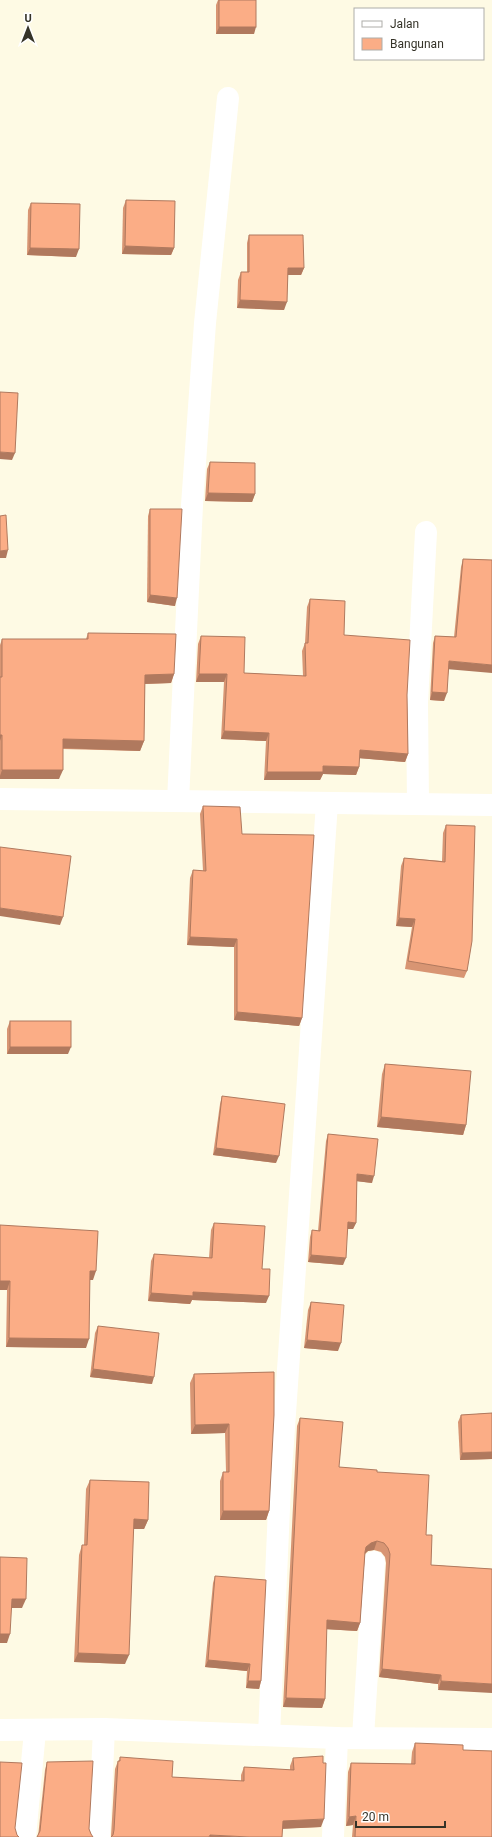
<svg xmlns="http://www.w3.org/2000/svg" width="492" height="1837" font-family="Roboto,sans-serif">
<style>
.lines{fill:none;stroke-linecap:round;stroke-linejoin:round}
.minor{stroke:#fff;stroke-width:22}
.wall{fill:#d89573}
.shaded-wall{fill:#b0795e}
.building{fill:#fbad86;stroke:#b0795e}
</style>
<rect width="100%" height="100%" fill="#fefae4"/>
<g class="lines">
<g class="minor">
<polyline points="0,799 492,805"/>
<polyline points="178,801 192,505 205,323 228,98"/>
<polyline points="418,804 417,703 426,532"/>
<polyline points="0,1730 104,1729 337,1738 492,1739"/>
<polyline points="269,1735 280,1486 327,803"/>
<polyline points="363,1737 374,1562"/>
<polyline points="25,1837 35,1731"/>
<polyline points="99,1837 104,1729"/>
<polyline points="333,1837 337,1738"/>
</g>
</g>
<g class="wall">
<polygon points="218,0 256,0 254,34 216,34 216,5"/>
<polygon points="126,200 174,248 171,255 122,254 123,208"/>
<polygon points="31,203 76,257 27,255 28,210"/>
<polygon points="249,235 304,268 301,275 288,275 284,310 237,308 238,280 241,272 247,272 247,243"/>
<polygon points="210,462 255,494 252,502 205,501 207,469"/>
<polygon points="150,509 175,606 147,602 148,516"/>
<polygon points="463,559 492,560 449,669 444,701 430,700 433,643 435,636 454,637 461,567"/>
<polygon points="310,599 344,635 407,695 408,754 405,762 359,758 359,767 356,775 323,774 320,780 264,780 266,741 221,739 224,682 196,682 198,644 201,636 244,673 303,676 302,651 305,643 307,607"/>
<polygon points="88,633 174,674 171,683 145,684 144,741 140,751 63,749 59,779 0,779 0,645 2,639 86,639"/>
<polygon points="203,806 242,834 302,1018 299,1026 234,1020 234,947 187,945 190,878 193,870 203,871 200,814"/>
<polygon points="446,825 467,971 464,978 405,969 412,927 396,926 401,866 404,858 442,861 443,833"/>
<polygon points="10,1021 68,1054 7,1054 7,1029"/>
<polygon points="385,1064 466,1125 463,1135 377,1127 382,1074"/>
<polygon points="222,1096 276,1163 213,1155 220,1104"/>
<polygon points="328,1134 372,1183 357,1181 356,1223 353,1229 348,1229 343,1265 308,1262 310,1237 312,1230 318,1231 326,1141"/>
<polygon points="214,1223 262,1269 266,1303 192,1300 190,1304 148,1301 151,1261 154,1254 209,1258 211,1230"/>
<polygon points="0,1225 93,1280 90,1280 86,1348 6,1347 7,1290"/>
<polygon points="311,1302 338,1351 304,1348 308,1310"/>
<polygon points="98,1326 152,1384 90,1377 95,1333"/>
<polygon points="274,1372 269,1511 266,1520 220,1520 220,1481 223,1472 226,1472 225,1433 191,1434 190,1383 194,1374"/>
<polygon points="492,1413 492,1459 460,1460 458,1422 461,1415"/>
<polygon points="300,1418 339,1467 377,1472 426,1535 431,1565 492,1569 438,1690 438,1684 379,1677 386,1563 385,1557 381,1552 374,1550 368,1551 365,1554 360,1623 357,1631 326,1629 325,1699 322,1708 283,1707 297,1426"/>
<polygon points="90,1480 148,1520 144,1529 133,1529 125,1664 74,1662 79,1555 82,1545 84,1545 86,1489"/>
<polygon points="215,1576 261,1681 259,1689 246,1688 247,1671 205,1667 213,1583"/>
<polygon points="415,1743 463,1750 492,1837 352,1837 353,1825 346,1826 348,1772 351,1763 411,1764 412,1752"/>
<polygon points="120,1757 172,1777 241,1781 241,1775 244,1767 290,1770 290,1766 293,1758 321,1827 111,1836 115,1769 118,1761 119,1761"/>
<polygon points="47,1762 89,1829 91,1834 38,1837 45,1770"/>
</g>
<g class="shaded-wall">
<polygon points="219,27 256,27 254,34 216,34"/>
<polygon points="125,246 174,248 171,255 122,254"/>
<polygon points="30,248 79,249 76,257 27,255"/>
<polygon points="288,268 304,268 301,275 285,275"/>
<polygon points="240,300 287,302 284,310 237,308"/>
<polygon points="0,452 15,453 12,460 0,459"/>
<polygon points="208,493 255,494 252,502 205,501"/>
<polygon points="8,550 6,558 0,558 0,551"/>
<polygon points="150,595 177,598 175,606 147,602"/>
<polygon points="449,661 492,665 492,673 446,669"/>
<polygon points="174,674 171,683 142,684 145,675"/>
<polygon points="199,674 227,674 224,682 196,682"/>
<polygon points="432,692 447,693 444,701 430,700"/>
<polygon points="224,731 269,733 266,741 221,739"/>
<polygon points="0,735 2,735 0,741"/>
<polygon points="63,739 144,741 140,751 59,748"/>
<polygon points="360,750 408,754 405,762 357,758"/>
<polygon points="323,766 359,767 356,775 323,774 320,780 264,780 267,772"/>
<polygon points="2,770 63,770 59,779 0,779 0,776"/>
<polygon points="0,908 63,917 60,925 0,916"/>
<polygon points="399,918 415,919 412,927 396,926"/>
<polygon points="190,937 237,939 234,947 187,945"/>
<polygon points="237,1012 302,1018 299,1026 234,1020"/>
<polygon points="10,1047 71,1047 68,1054 7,1054"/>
<polygon points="381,1117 466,1125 463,1135 377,1127"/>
<polygon points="216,1148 279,1156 276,1163 213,1155"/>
<polygon points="357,1174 374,1176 372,1183 355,1181"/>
<polygon points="348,1222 356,1223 353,1229 345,1229"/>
<polygon points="311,1255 346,1258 343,1265 308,1262"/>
<polygon points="90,1271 96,1271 93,1280 87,1280"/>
<polygon points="0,1281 10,1281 7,1290 0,1290"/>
<polygon points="193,1292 269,1296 266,1303 192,1300 190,1304 148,1301 151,1293"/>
<polygon points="9,1338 89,1339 86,1348 6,1347"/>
<polygon points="307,1340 341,1343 338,1351 304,1348"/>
<polygon points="93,1369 154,1377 152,1384 90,1377"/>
<polygon points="229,1424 225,1433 191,1434 195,1425"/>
<polygon points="492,1452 492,1459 460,1460 462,1453"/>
<polygon points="223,1511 269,1511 266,1520 220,1520"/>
<polygon points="134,1519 148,1520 144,1529 130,1529"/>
<polygon points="377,1541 374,1550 368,1551 363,1555 366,1547 371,1543"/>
<polygon points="12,1599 26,1599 22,1608 9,1608"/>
<polygon points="327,1620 360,1623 357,1631 323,1629"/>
<polygon points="0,1634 10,1634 7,1643 0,1643"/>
<polygon points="78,1653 129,1655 125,1664 74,1662"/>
<polygon points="208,1660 250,1664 247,1671 205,1667"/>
<polygon points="382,1669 441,1675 438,1684 379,1677"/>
<polygon points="248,1681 261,1681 259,1689 246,1688"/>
<polygon points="441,1681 492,1684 492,1693 438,1690"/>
<polygon points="286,1698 325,1699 322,1708 283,1707"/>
<polygon points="356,1816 353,1825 346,1826 349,1817"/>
<polygon points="324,1819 321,1827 280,1829 283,1821"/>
<polygon points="210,1835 249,1837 209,1837"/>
</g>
<g class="building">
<rect x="219" y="0" width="37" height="27"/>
<polygon points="126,200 175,201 174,248 125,246"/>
<polygon points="31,203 80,204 79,249 30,248"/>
<polygon points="249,235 303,235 304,268 288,268 287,302 240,300 241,272 249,272"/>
<polygon points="0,392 18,393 15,453 0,452"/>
<polygon points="210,462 255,463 255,494 208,493"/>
<polygon points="150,509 182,509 177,598 150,595"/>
<polygon points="6,515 8,550 0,551 0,516"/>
<polygon points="463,559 492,560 492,665 449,661 447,693 432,692 435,636 456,637"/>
<polygon points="310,599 345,601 344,635 410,640 407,695 408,754 360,750 359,767 323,766 323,772 267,772 269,733 224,731 227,674 199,674 201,636 245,637 244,673 306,676 305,643 308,643"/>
<polygon points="88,633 176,634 174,674 145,675 144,741 63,739 63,770 2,770 2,735 0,735 0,677 2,677 2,639 88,639"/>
<polygon points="203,806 240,807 242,834 314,835 302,1018 237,1012 237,939 190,937 193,870 206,871"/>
<polygon points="446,825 475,826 472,941 467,971 408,961 415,919 399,918 404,858 445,862"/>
<polygon points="0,847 71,856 63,917 0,908"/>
<rect x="10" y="1021" width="61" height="26"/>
<polygon points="385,1064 471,1071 466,1125 381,1117"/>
<polygon points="222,1096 285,1104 279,1156 216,1148"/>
<polygon points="328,1134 378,1139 374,1176 357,1174 356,1223 348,1222 346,1258 311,1255 312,1230 320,1231"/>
<polygon points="214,1223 265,1226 262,1269 270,1269 269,1296 193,1292 193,1296 151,1293 154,1254 212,1258"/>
<polygon points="0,1225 98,1231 96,1271 90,1271 89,1339 9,1338 10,1281 0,1281"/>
<polygon points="311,1302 344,1305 341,1343 307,1340"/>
<polygon points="98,1326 159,1333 154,1377 93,1369"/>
<polygon points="274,1372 274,1415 269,1511 223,1511 223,1472 229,1472 229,1424 195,1425 194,1374"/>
<polygon points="492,1413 492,1452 462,1453 461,1415"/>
<polygon points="300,1418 343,1422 339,1467 377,1470 377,1472 429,1475 426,1535 432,1535 431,1565 492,1569 492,1684 441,1681 441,1675 382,1669 390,1554 388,1548 384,1543 377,1541 371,1543 366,1547 365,1552 360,1623 327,1620 325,1699 286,1698"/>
<polygon points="90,1480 149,1482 148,1520 134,1519 129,1655 78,1653 82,1545 87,1545"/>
<polygon points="0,1557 27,1558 26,1599 12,1599 10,1634 0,1634"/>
<polygon points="215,1576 266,1580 261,1681 248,1681 250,1664 208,1660"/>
<polygon points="415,1743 463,1745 463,1750 492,1751 492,1837 355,1837 356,1816 349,1817 351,1763 415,1764"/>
<polygon points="323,1756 323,1763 326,1763 324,1819 283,1821 282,1837 249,1837 210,1835 209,1837 111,1837 113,1835 114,1830 118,1761 120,1761 120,1757 173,1761 172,1777 244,1781 244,1767 294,1770 293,1758"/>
<polygon points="93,1761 89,1829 91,1834 93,1837 37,1837 40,1831 47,1762"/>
<polygon points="0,1762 22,1763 15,1828 17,1835 19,1837 0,1837"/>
</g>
<rect x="354" y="8" width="130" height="52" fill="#ffffff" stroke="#aeada9"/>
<rect x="362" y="21" width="20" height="6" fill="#ffffff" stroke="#aeada9"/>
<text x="390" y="28" font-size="12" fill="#353328">Jalan</text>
<rect x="362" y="38" width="20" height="12" fill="#fbad86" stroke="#aeada9"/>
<text x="390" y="48" font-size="12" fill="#353328">Bangunan</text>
<g transform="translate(28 28)" stroke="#ffffff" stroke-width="3" paint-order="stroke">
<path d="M0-3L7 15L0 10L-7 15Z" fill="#353328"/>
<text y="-6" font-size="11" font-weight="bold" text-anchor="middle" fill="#353328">U</text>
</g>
<path d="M356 1821v6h89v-6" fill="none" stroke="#353328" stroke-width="2"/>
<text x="362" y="1821" font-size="12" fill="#353328" stroke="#ffffff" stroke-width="3" paint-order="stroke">20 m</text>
</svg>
